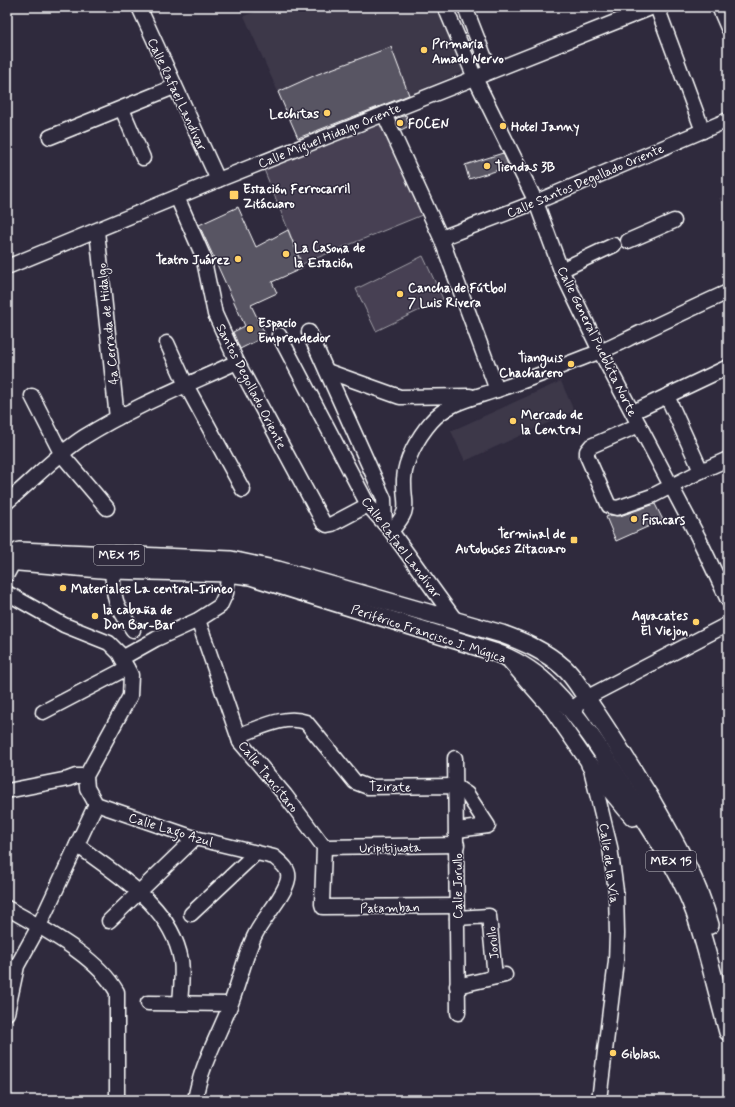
<svg xmlns="http://www.w3.org/2000/svg" width="735" height="1107" font-family="Mynerve,sans-serif">
<style>
.built{fill:#3c3749}
.green{fill:#464152;stroke:#a2a0a8}
.building{fill:#595564;stroke:#fff}
.lines{fill:none;stroke-linecap:round;stroke-linejoin:round}
.minor-casing{stroke:#fff;stroke-width:17}
.major-casing{stroke:#fff;stroke-width:20}
.minor{stroke:#2f2a3d;stroke-width:14}
.major{stroke:#2f2a3d;stroke-width:17}
.poi-dot{fill:#ffd166;stroke:#2f2a3d;stroke-width:1.5}
.labels{text-anchor:middle;stroke-width:3;stroke-linejoin:round;paint-order:stroke}
.shield{fill:#2f2a3d;stroke:#c1bfc5;stroke-width:1}
.shield-label{font-size:12px;font-weight:bold;fill:#fff}
.poi-label{font-size:13px;font-weight:bold;fill:#fff;stroke:#2f2a3d;text-anchor:start}
.street-label{font-size:13px;fill:#fff;stroke:#2f2a3d}
</style>
<rect width="100%" height="100%" fill="#2f2a3d"/>
<filter id="ink" filterUnits="userSpaceOnUse"><feTurbulence type="fractalNoise" baseFrequency=".025" numOctaves="2"/><feDisplacementMap in="SourceGraphic" scale="8" xChannelSelector="R" yChannelSelector="G"/><feConvolveMatrix kernelMatrix="1 2 1 2 8 2 1 2 1" color-interpolation-filters="sRGB"/></filter>
<g filter="url(#ink)">
<g class="built">
<polygon points="268,7 440,7 465,71 409,95 391,47 346,64 278,92 244,16"/>
<polygon points="728,195 728,218 719,198"/>
<polygon points="561,381 574,411 465,461 451,431"/>
</g>
<g class="green">
<polygon points="383,118 422,215 302,264 263,167"/>
<polygon points="423,256 443,299 376,331 356,289"/>
</g>
<g class="building">
<polygon points="391,47 409,95 298,138 278,92 318,74"/>
<polygon points="406,115 409,126 401,130 395,119"/>
<polygon points="503,153 509,167 469,179 465,165"/>
<polygon points="238,207 256,247 288,230 303,268 272,282 277,293 251,305 266,336 240,349 233,332 245,326 199,225"/>
<polygon points="655,504 663,520 616,541 606,517 611,515 620,516"/>
</g>
<g class="lines">
<defs>
<g id="minor">
<polyline points="139,7 218,180"/>
<polyline points="445,7 475,78 536,202 561,270 600,351 698,537 728,600"/>
<polyline points="465,7 490,71"/>
<polyline points="657,7 703,131"/>
<polyline points="719,7 728,28"/>
<polyline points="122,109 143,158"/>
<polyline points="384,114 441,238 497,390"/>
<polyline points="50,137 174,87"/>
<polyline points="177,197 203,256 215,314 237,362 323,522 327,525 332,524 368,505"/>
<polyline points="97,231 117,418"/>
<polyline points="441,238 536,202 728,120"/>
<polyline points="628,241 674,221"/>
<polyline points="7,267 218,180 653,7"/>
<polyline points="561,270 614,245"/>
<polyline points="309,332 384,499 385,524"/>
<polyline points="279,335 368,505 391,531 456,621"/>
<polyline points="167,343 186,385 243,490"/>
<polyline points="327,371 400,397 470,396"/>
<polyline points="32,396 62,455 107,508"/>
<polyline points="667,396 701,471"/>
<polyline points="633,412 728,367"/>
<polyline points="639,425 591,446 587,451 587,456 609,506 617,508 652,496 701,471 728,459"/>
<path d="M7,502C32,481 56,455 84,437C132,407 185,386 237,362"/>
<path d="M391,531C413,507 403,507 404,479C405,460 418,437 431,422C448,402 473,398 497,390C532,379 565,364 599,352C613,347 627,339 640,333C670,319 699,305 728,292"/>
<path d="M112,570C114,602 115,604 133,630"/>
<polyline points="7,574 14,561"/>
<path d="M7,593L64,625L109,643L119,653L131,675L130,696L86,776L87,788L96,804L195,838L274,857C281,863 290,869 288,879C285,896 262,919 254,937C244,959 239,983 230,1006C218,1036 200,1068 195,1100"/>
<polyline points="198,620 240,742 285,795 324,847 322,904 323,907 456,906"/>
<polyline points="122,658 156,639 198,620 220,606 226,593 230,564"/>
<polyline points="510,662 552,710 590,765 610,847 616,891 617,934 616,961 599,1100"/>
<polyline points="571,710 586,698 728,624"/>
<polyline points="43,712 127,668"/>
<path d="M240,742L245,733C264,726 286,715 306,722L355,782L368,787L455,786L467,794L488,826L457,830"/>
<polyline points="455,758 458,1013"/>
<polyline points="7,791 68,779 76,776 86,776"/>
<path d="M77,845C118,876 171,905 181,960C183,973 181,989 180,1003"/>
<polyline points="324,847 457,845"/>
<path d="M7,908C43,929 96,955 117,992V1100"/>
<polyline points="191,914 256,853"/>
<polyline points="457,918 489,916 495,977"/>
<polyline points="109,921 195,838"/>
<polyline points="457,986 505,975"/>
<polyline points="148,1003 230,1004"/>
<polyline points="7,1013 17,966 39,926 96,804"/>
</g>
<g id="major">
<path d="M19,551L231,560L278,570L502,634C524,642 545,651 563,667C576,678 585,697 595,711C614,739 631,767 649,796C673,838 697,878 710,925"/>
<path d="M7,561L112,570L229,573L250,576L494,652C516,660 537,673 552,689C586,723 610,765 635,804C657,839 681,873 695,913C708,952 717,992 728,1032"/>
<polyline points="590,765 633,817"/>
</g>
</defs>
<use href="#minor" class="minor-casing"/>
<use href="#major" class="major-casing"/>
<use href="#minor" class="minor"/>
<use href="#major" class="major"/>
</g>
</g>
<g class="poi-dot">
<circle cx="424" cy="50" r="4"/>
<circle cx="327" cy="113" r="4"/>
<circle cx="400" cy="123" r="4"/>
<circle cx="503" cy="126" r="4"/>
<circle cx="487" cy="166" r="4"/>
<rect x="229" y="190" width="10" height="10" rx="2"/>
<circle cx="286" cy="254" r="4"/>
<circle cx="238" cy="259" r="4"/>
<circle cx="400" cy="294" r="4"/>
<circle cx="250" cy="329" r="4"/>
<circle cx="571" cy="364" r="4"/>
<circle cx="513" cy="421" r="4"/>
<circle cx="634" cy="519" r="4"/>
<rect x="570" y="536" width="8" height="8" rx="2"/>
<circle cx="63" cy="588" r="4"/>
<circle cx="95" cy="616" r="4"/>
<circle cx="696" cy="622" r="4"/>
<circle cx="613" cy="1053" r="4"/>
</g>
<g class="labels">
<g class="shield">
<rect x="94" y="545" width="50" height="20" rx="3"/>
<rect x="646" y="851" width="50" height="20" rx="3"/>
</g>
<g class="shield-label">
<text x="119" y="559">MEX 15</text>
<text x="671" y="865">MEX 15</text>
</g>
<g class="poi-label">
<text x="432" y="48">Primaria<tspan x="432" dy="15">Amado Nervo</tspan></text>
<text x="319" y="118" text-anchor="end">Lechitas</text>
<text x="408" y="128">FOCEN</text>
<text x="511" y="131">Hotel Janny</text>
<text x="495" y="171">Tiendas 3B</text>
<text x="243" y="193">Estación Ferrocarril<tspan x="243" dy="15">Zitácuaro</tspan></text>
<text x="294" y="252">La Casona de<tspan x="294" dy="15">la Estación</tspan></text>
<text x="230" y="264" text-anchor="end">Teatro Juárez</text>
<text x="408" y="292">Cancha de Fútbol<tspan x="408" dy="15">7 Luis Rivera</tspan></text>
<text x="258" y="327">Espacio<tspan x="258" dy="15">Emprendedor</tspan></text>
<text x="563" y="362" text-anchor="end">Tianguis<tspan x="563" dy="15">Chacharero</tspan></text>
<text x="521" y="419">Mercado de<tspan x="521" dy="15">la Central</tspan></text>
<text x="642" y="524">Fishcars</text>
<text x="566" y="538" text-anchor="end">Terminal de<tspan x="566" dy="15">Autobuses Zitacuaro</tspan></text>
<text x="71" y="593">Materiales La central-Irineo</text>
<text x="103" y="614">la cabaña de<tspan x="103" dy="15">Don Bar-Bar</tspan></text>
<text x="688" y="620" text-anchor="end">Aguacates<tspan x="688" dy="15">El Viejon</tspan></text>
<text x="621" y="1058">Giblash</text>
</g>
<g class="street-label">
<text transform="translate(178 94) rotate(65)" y="5">Calle Rafael Landívar</text>
<text transform="translate(329 135) rotate(-22)" y="5">Calle Miguel Hidalgo Oriente</text>
<text transform="translate(585 180) rotate(-23)" y="5">Calle Santos Degollado Oriente</text>
<text transform="translate(107 324) rotate(-96)" y="5">4a Cerrada de Hidalgo</text>
<text transform="translate(598 341) rotate(64)" y="5">Calle General Pueblita Norte</text>
<text transform="translate(252 386) rotate(63)" y="5">Santos Degollado Oriente</text>
<text transform="translate(402 547) rotate(53)" y="5">Calle Rafael Landívar</text>
<text transform="translate(429 633) rotate(18)" y="5">Periférico Francisco J. Múgica</text>
<text transform="translate(269 776) rotate(51)" y="5">Calle Tancítaro</text>
<text transform="translate(390 786) rotate(2)" y="5">Tzirate</text>
<text transform="translate(171 829) rotate(17)" y="5">Calle Lago Azul</text>
<text transform="translate(390 847) rotate(-1)" y="5">Uripitijuata</text>
<text transform="translate(610 863) rotate(82)" y="5">Calle de la Vía</text>
<text transform="translate(457 886) rotate(-90)" y="5">Calle Jorullo</text>
<text transform="translate(390 907) rotate(-1)" y="5">Patamban</text>
<text transform="translate(492 943) rotate(-96)" y="5">Jorullo</text>
</g>
</g>
<rect width="735" height="1107" fill="none" stroke="#2f2a3d" stroke-width="24"/>
<rect x="12" y="12" width="711" height="1083" fill="none" stroke="#fff" stroke-width="1.5" filter="url(#ink)"/>
</svg>
